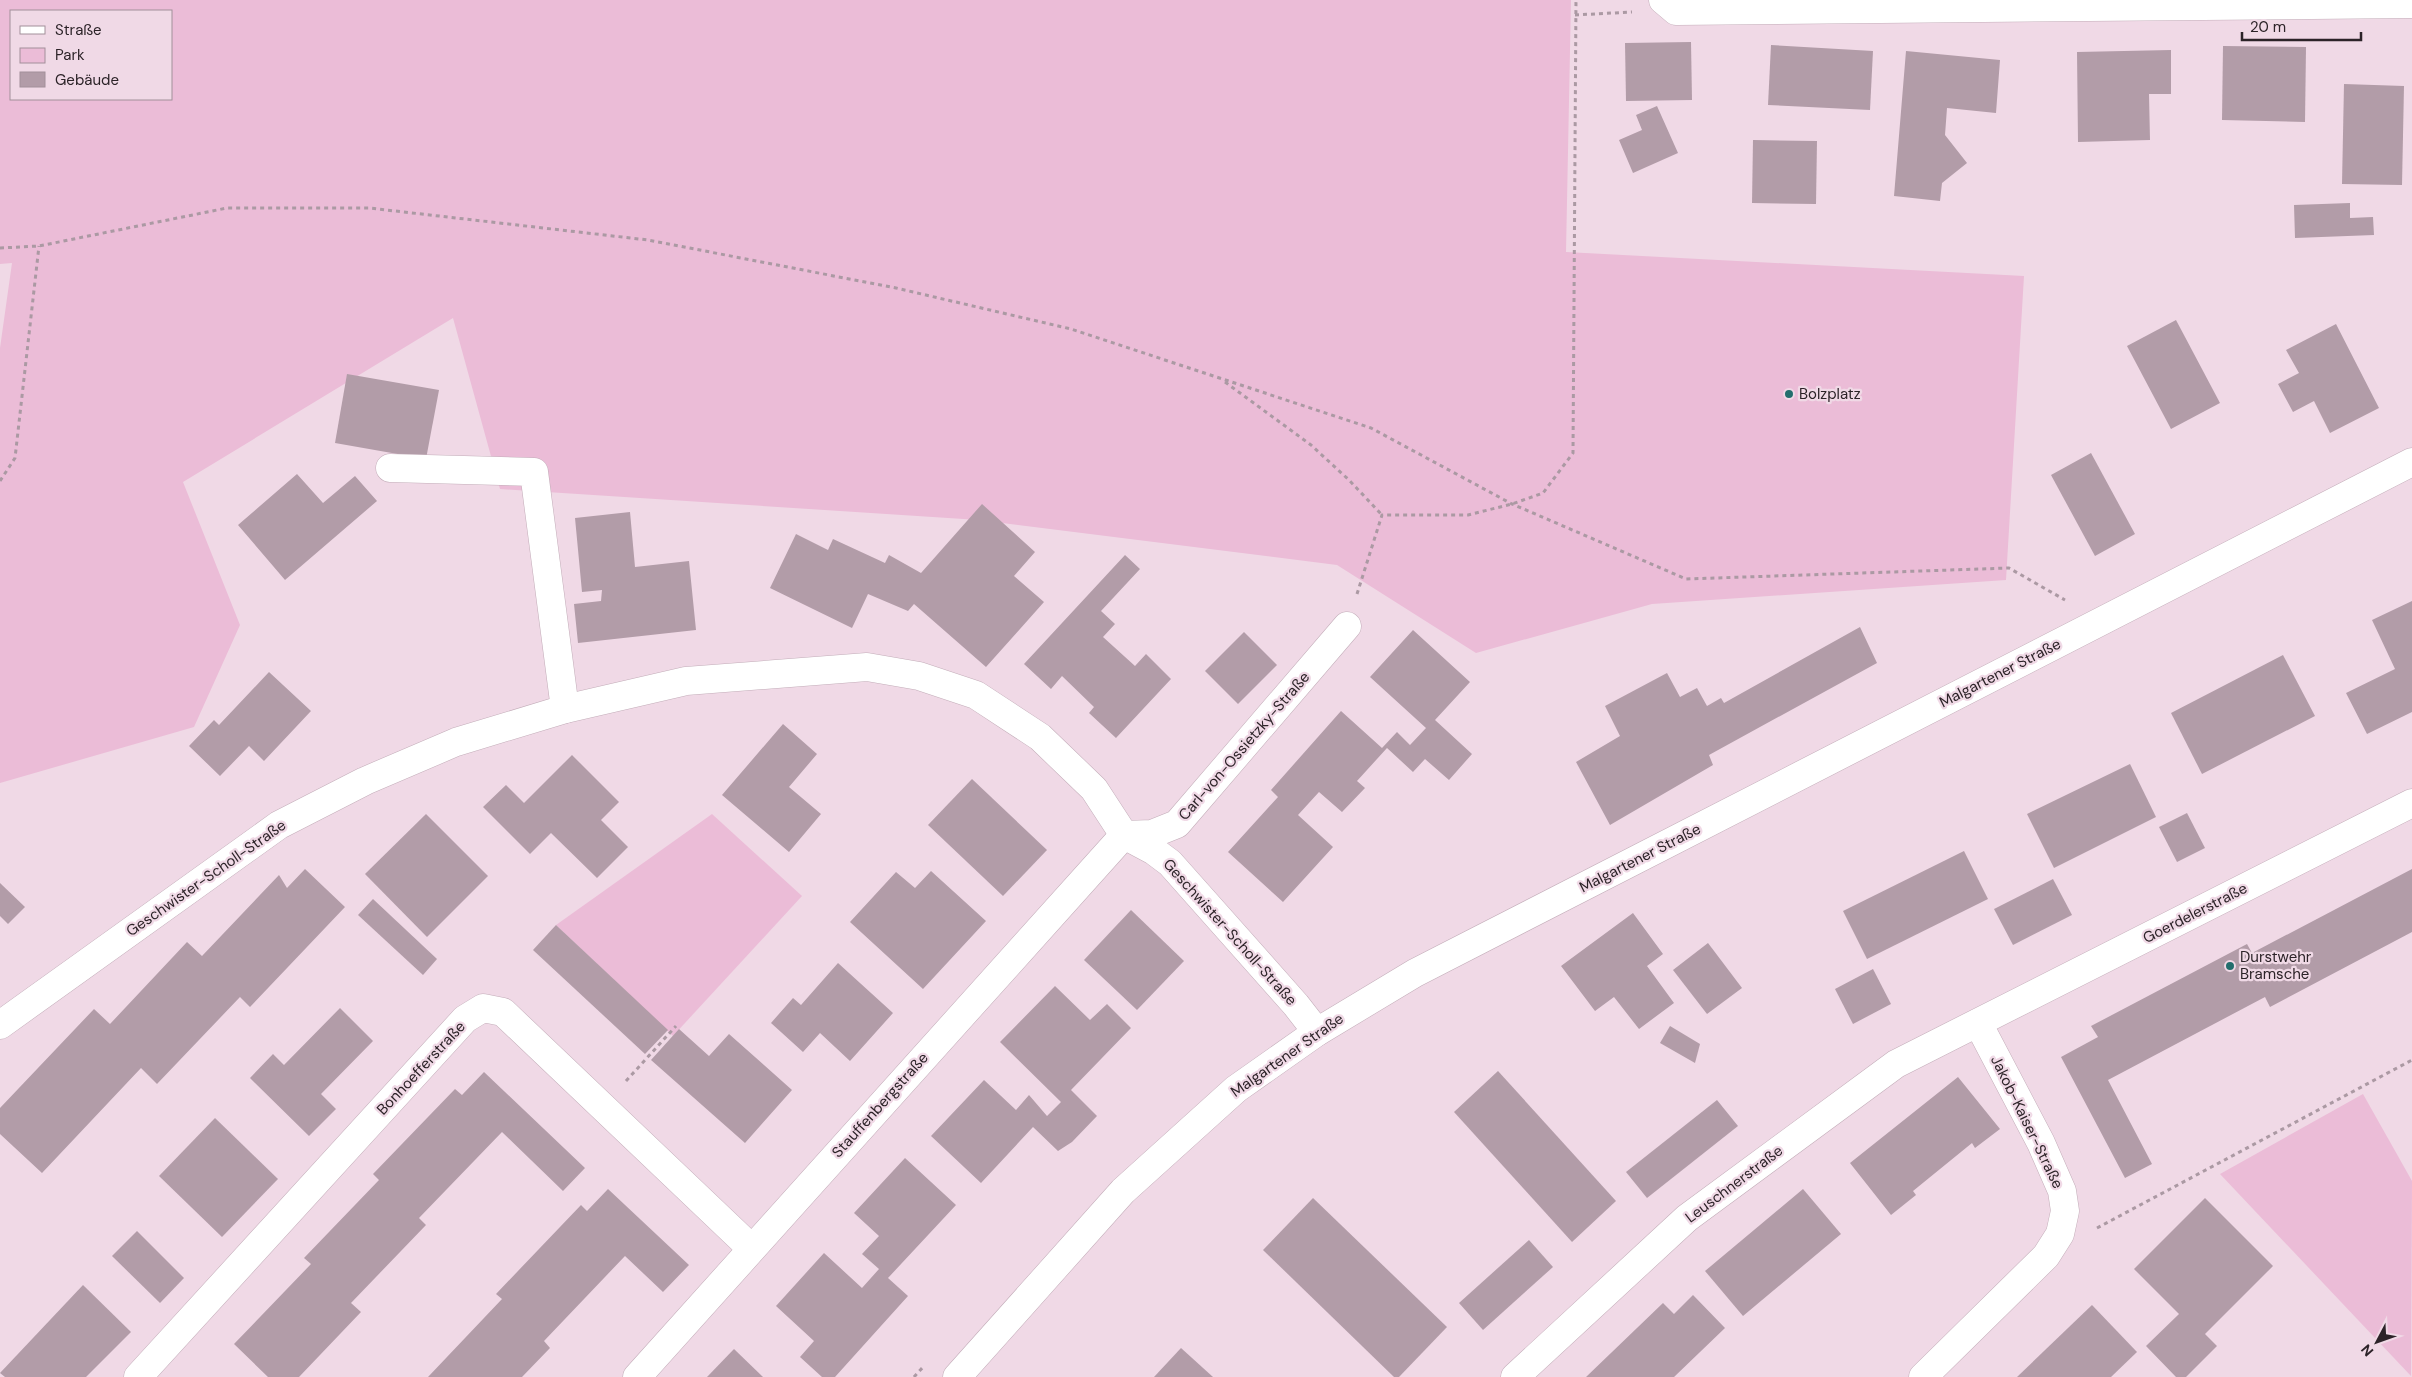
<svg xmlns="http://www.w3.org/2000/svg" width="2412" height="1377" font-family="'DM Sans',sans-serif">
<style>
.green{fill:#ebbcd7;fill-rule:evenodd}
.building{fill:#b29ca8}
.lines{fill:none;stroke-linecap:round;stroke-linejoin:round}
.minor-casing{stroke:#c3adb9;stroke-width:29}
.path{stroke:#ab99a3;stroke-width:3;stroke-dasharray:4 4;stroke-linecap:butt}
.minor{stroke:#fff;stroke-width:28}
.poi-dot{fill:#236e6d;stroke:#f0d9e6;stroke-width:2}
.labels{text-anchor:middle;stroke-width:4.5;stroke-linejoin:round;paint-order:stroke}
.poi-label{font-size:15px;fill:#2c2328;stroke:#f0d9e6;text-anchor:start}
.street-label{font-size:15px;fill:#2c2328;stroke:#f0d9e6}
</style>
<rect width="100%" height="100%" fill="#f0d9e6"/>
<g class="green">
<path d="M0,0H1571L1566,252L2024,276L2006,580L1652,604L1476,653L1337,565L979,520L500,489L453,318L183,482L240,625L194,727L0,783V348L12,263L0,264ZM11,11H171V99H11Z"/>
<polygon points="712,814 802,896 673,1036 556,925"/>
<polygon points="2363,1094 2412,1181 2411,1376 2220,1174"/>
</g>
<g class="building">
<polygon points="1691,42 1692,100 1626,101 1625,43"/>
<polygon points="1771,45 1873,51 1870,110 1768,105"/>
<polygon points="2223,46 2306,47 2305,122 2222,120"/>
<polygon points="2171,50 2171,94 2149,94 2150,140 2078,142 2077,52"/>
<polygon points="1906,51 2000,60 1996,113 1947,108 1945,135 1967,163 1942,183 1940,201 1894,196"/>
<polygon points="2344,84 2404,86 2402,185 2342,184"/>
<polygon points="1657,106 1678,153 1633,173 1619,140 1642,130 1636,115"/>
<polygon points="1753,140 1817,141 1816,204 1752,203"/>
<polygon points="2350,203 2350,218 2373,217 2374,235 2295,238 2294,205"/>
<polygon points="2176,320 2220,403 2171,429 2127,346"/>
<polygon points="2336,324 2379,408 2330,433 2314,401 2293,412 2278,384 2299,373 2286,350"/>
<polygon points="347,374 439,390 426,459 335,443"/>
<polygon points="2091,453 2135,534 2095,556 2051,475"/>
<polygon points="297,474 323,503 355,476 377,501 285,580 238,525"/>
<polygon points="982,504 1035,552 1014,576 1044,602 986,667 914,604 908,611 868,594 852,628 770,588 796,534 828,550 833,539 885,563 889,555 921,573"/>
<polygon points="630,512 635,567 689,561 696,630 578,643 574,604 601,601 602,590 582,592 575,518"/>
<polygon points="1125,555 1140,569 1101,611 1115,624 1103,637 1135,666 1146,654 1171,679 1116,738 1089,713 1094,707 1062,676 1051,689 1024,664"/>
<polygon points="2412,601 2412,712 2367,734 2346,693 2395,669 2372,620"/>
<polygon points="1860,627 1877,663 1709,755 1713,765 1610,825 1576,762 1620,736 1605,706 1667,673 1680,697 1697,688 1707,706 1721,698 1724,703"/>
<polygon points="1413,630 1470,682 1435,720 1472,754 1449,780 1425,759 1413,772 1387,748 1357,781 1365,788 1342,812 1319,792 1298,815 1333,847 1283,902 1228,852 1278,797 1271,790 1341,711 1382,748 1397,732 1410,745 1426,728 1370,677"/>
<polygon points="1244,632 1277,665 1238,704 1205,671"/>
<polygon points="2283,655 2315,716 2202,774 2171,713"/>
<polygon points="269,672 311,711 264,761 249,746 220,776 189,746 214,720 219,725"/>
<polygon points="783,724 817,754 789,787 821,814 789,852 722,795"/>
<polygon points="572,755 619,802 601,820 628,847 597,878 551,833 530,854 483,807 506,785 524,803"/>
<polygon points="2130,764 2156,817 2054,868 2027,814"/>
<polygon points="972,779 1047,850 1003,896 928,825"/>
<polygon points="2187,813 2205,848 2177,862 2159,827"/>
<polygon points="426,814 488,876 427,937 365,874"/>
<polygon points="1964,851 1988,899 1867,959 1843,911"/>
<polygon points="305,869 345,907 250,1007 240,997 157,1084 141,1068 42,1173 0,1134 0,1108 94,1009 110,1024 187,942 202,956 279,875 287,888"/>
<polygon points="2412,869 2412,932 2270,1007 2265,997 2108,1080 2152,1164 2125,1178 2061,1057 2098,1037 2091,1026 2247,944 2252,953"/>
<polygon points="931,871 986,921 923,989 850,922 896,872 915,888"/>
<polygon points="2053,879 2072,915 2013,945 1994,909"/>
<polygon points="0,883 25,907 8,924 0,916"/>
<polygon points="373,899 437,959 423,975 358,915"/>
<polygon points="1131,910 1184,961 1137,1010 1084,960"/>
<polygon points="1633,913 1663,954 1647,966 1674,1003 1639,1029 1614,997 1595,1011 1561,966"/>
<polygon points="556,925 668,1030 645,1054 533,950"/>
<polygon points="1708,943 1742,988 1707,1014 1673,970"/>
<polygon points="838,963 893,1013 850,1061 820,1033 803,1052 771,1023 793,998 801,1005"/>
<polygon points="1873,969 1891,1004 1853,1024 1835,989"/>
<polygon points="1055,986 1090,1020 1107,1004 1131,1028 1071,1090 1097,1116 1072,1142 1058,1151 1033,1127 981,1183 931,1136 984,1080 1016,1110 1029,1095 1047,1116 1061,1102 1000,1042"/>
<polygon points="340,1008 373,1041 321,1094 336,1109 309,1136 250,1078 273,1054 284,1065"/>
<polygon points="1670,1026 1700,1044 1695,1063 1660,1043"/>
<polygon points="679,1029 709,1056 729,1034 792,1090 745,1143 651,1060"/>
<polygon points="1498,1071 1616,1201 1572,1242 1454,1112"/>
<polygon points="484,1072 585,1168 563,1191 502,1132 419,1218 426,1225 351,1303 361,1312 299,1377 268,1377 234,1344 311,1264 304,1258 379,1180 373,1174 455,1089 462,1095"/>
<polygon points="1958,1077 2000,1129 1975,1148 1972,1143 1913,1191 1916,1195 1891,1215 1850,1163"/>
<polygon points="1717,1100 1738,1126 1647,1198 1626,1172"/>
<polygon points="215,1118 278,1179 222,1237 159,1176"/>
<polygon points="905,1158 956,1205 888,1278 908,1296 835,1377 822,1377 800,1357 814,1341 776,1306 824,1253 862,1288 879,1269 862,1254 879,1236 854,1213"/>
<polygon points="608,1189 689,1265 663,1292 625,1256 544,1341 550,1348 522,1377 428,1377 502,1299 496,1294 581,1205 587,1211"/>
<polygon points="1803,1189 1841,1234 1743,1316 1705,1271"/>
<polygon points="1313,1198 1447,1327 1399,1377 1394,1377 1263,1250"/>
<polygon points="2205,1198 2273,1266 2205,1334 2217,1346 2186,1377 2176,1377 2146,1346 2179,1314 2134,1269"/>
<polygon points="137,1231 184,1278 160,1303 112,1256"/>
<polygon points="1529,1240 1553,1267 1483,1330 1459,1303"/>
<polygon points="83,1285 131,1332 86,1377 5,1377 0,1373"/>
<polygon points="1693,1295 1725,1328 1674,1377 1586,1377 1663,1303 1674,1314"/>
<polygon points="2092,1305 2137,1352 2111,1377 2017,1377"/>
<polygon points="1181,1348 1213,1377 1154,1377"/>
<polygon points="734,1349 763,1377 707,1377"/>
</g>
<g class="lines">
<defs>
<g id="minor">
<polyline points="1663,0 1676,11 2412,4"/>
<polyline points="390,468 534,472 565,709"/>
<polyline points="0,1025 279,825 365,781 456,742 565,709 686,681 867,667 919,676 976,695 1040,737 1094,789 1124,835 1154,851 1170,863 1296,1005 1317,1032"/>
<polyline points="138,1377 465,1019 483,1008 503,1012 751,1248"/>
<polyline points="637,1377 1124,835 1152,834 1177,824 1347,626"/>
<polyline points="957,1377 1123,1191 1236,1089 1317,1032 1415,973 2412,462"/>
<polyline points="1515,1377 1687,1218 1896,1064 2412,803"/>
<polyline points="1923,1377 2046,1256 2060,1234 2065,1211 2062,1191 2041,1143 1978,1023"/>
</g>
</defs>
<use href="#minor" class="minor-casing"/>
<g class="path">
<polyline points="1575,15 1632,12"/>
<polyline points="0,248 39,246 227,208 369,208 648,240 896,288 1071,329 1371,428 1512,504 1686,579 2009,568 2065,600"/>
<polyline points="1225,382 1311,445 1349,480 1382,515"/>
<polyline points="0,481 15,458 39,246"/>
<polyline points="1357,594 1382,515 1468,515 1512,504 1543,493 1573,453 1576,0"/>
<polyline points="626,1081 676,1026"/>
<polyline points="2097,1228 2412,1060"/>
<polyline points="914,1377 924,1366"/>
</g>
<use href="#minor" class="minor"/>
</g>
<g class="poi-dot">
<circle cx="1789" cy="394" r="5"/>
<circle cx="2230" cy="966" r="5"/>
</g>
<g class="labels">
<g class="poi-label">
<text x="1799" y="399">Bolzplatz</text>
<text x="2240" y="962">Durstwehr<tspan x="2240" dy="17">Bramsche</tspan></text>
</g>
<g class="street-label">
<text transform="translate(2000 673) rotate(-27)" y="5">Malgartener Straße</text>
<text transform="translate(1244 746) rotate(-49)" y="5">Carl-von-Ossietzky-Straße</text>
<text transform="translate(1640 858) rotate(-27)" y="5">Malgartener Straße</text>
<text transform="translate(206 878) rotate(-35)" y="5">Geschwister-Scholl-Straße</text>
<text transform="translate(2195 913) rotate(-27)" y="5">Goerdelerstraße</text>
<text transform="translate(1230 932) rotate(48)" y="5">Geschwister-Scholl-Straße</text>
<text transform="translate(1287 1055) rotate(-35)" y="5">Malgartener Straße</text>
<text transform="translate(421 1068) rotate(-47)" y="5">Bonhoefferstraße</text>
<text transform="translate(880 1105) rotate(-48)" y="5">Stauffenbergstraße</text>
<text transform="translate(2027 1122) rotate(64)" y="5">Jakob-Kaiser-Straße</text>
<text transform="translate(1734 1184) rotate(-37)" y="5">Leuschnerstraße</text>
</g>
</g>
<rect x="10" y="10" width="162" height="90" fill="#f0d9e6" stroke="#a2909a"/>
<rect x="20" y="26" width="25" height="8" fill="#ffffff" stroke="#a2909a"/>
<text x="55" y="35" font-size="15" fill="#2c2328">Straße</text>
<rect x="20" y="48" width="25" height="15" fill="#ebbcd7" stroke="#a2909a"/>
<text x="55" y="60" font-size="15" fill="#2c2328">Park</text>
<rect x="20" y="72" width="25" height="15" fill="#b29ca8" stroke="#a2909a"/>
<text x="55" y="85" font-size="15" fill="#2c2328">Gebäude</text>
<g transform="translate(2377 1342) rotate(229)" stroke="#f0d9e6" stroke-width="4" paint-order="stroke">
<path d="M0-4L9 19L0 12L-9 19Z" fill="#2c2328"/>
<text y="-8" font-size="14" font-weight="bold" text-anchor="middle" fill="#2c2328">N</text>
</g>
<path d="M2242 32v8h119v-8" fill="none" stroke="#2c2328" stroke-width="2.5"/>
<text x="2250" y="32" font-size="15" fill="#2c2328" stroke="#f0d9e6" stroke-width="4" paint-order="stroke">20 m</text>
</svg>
